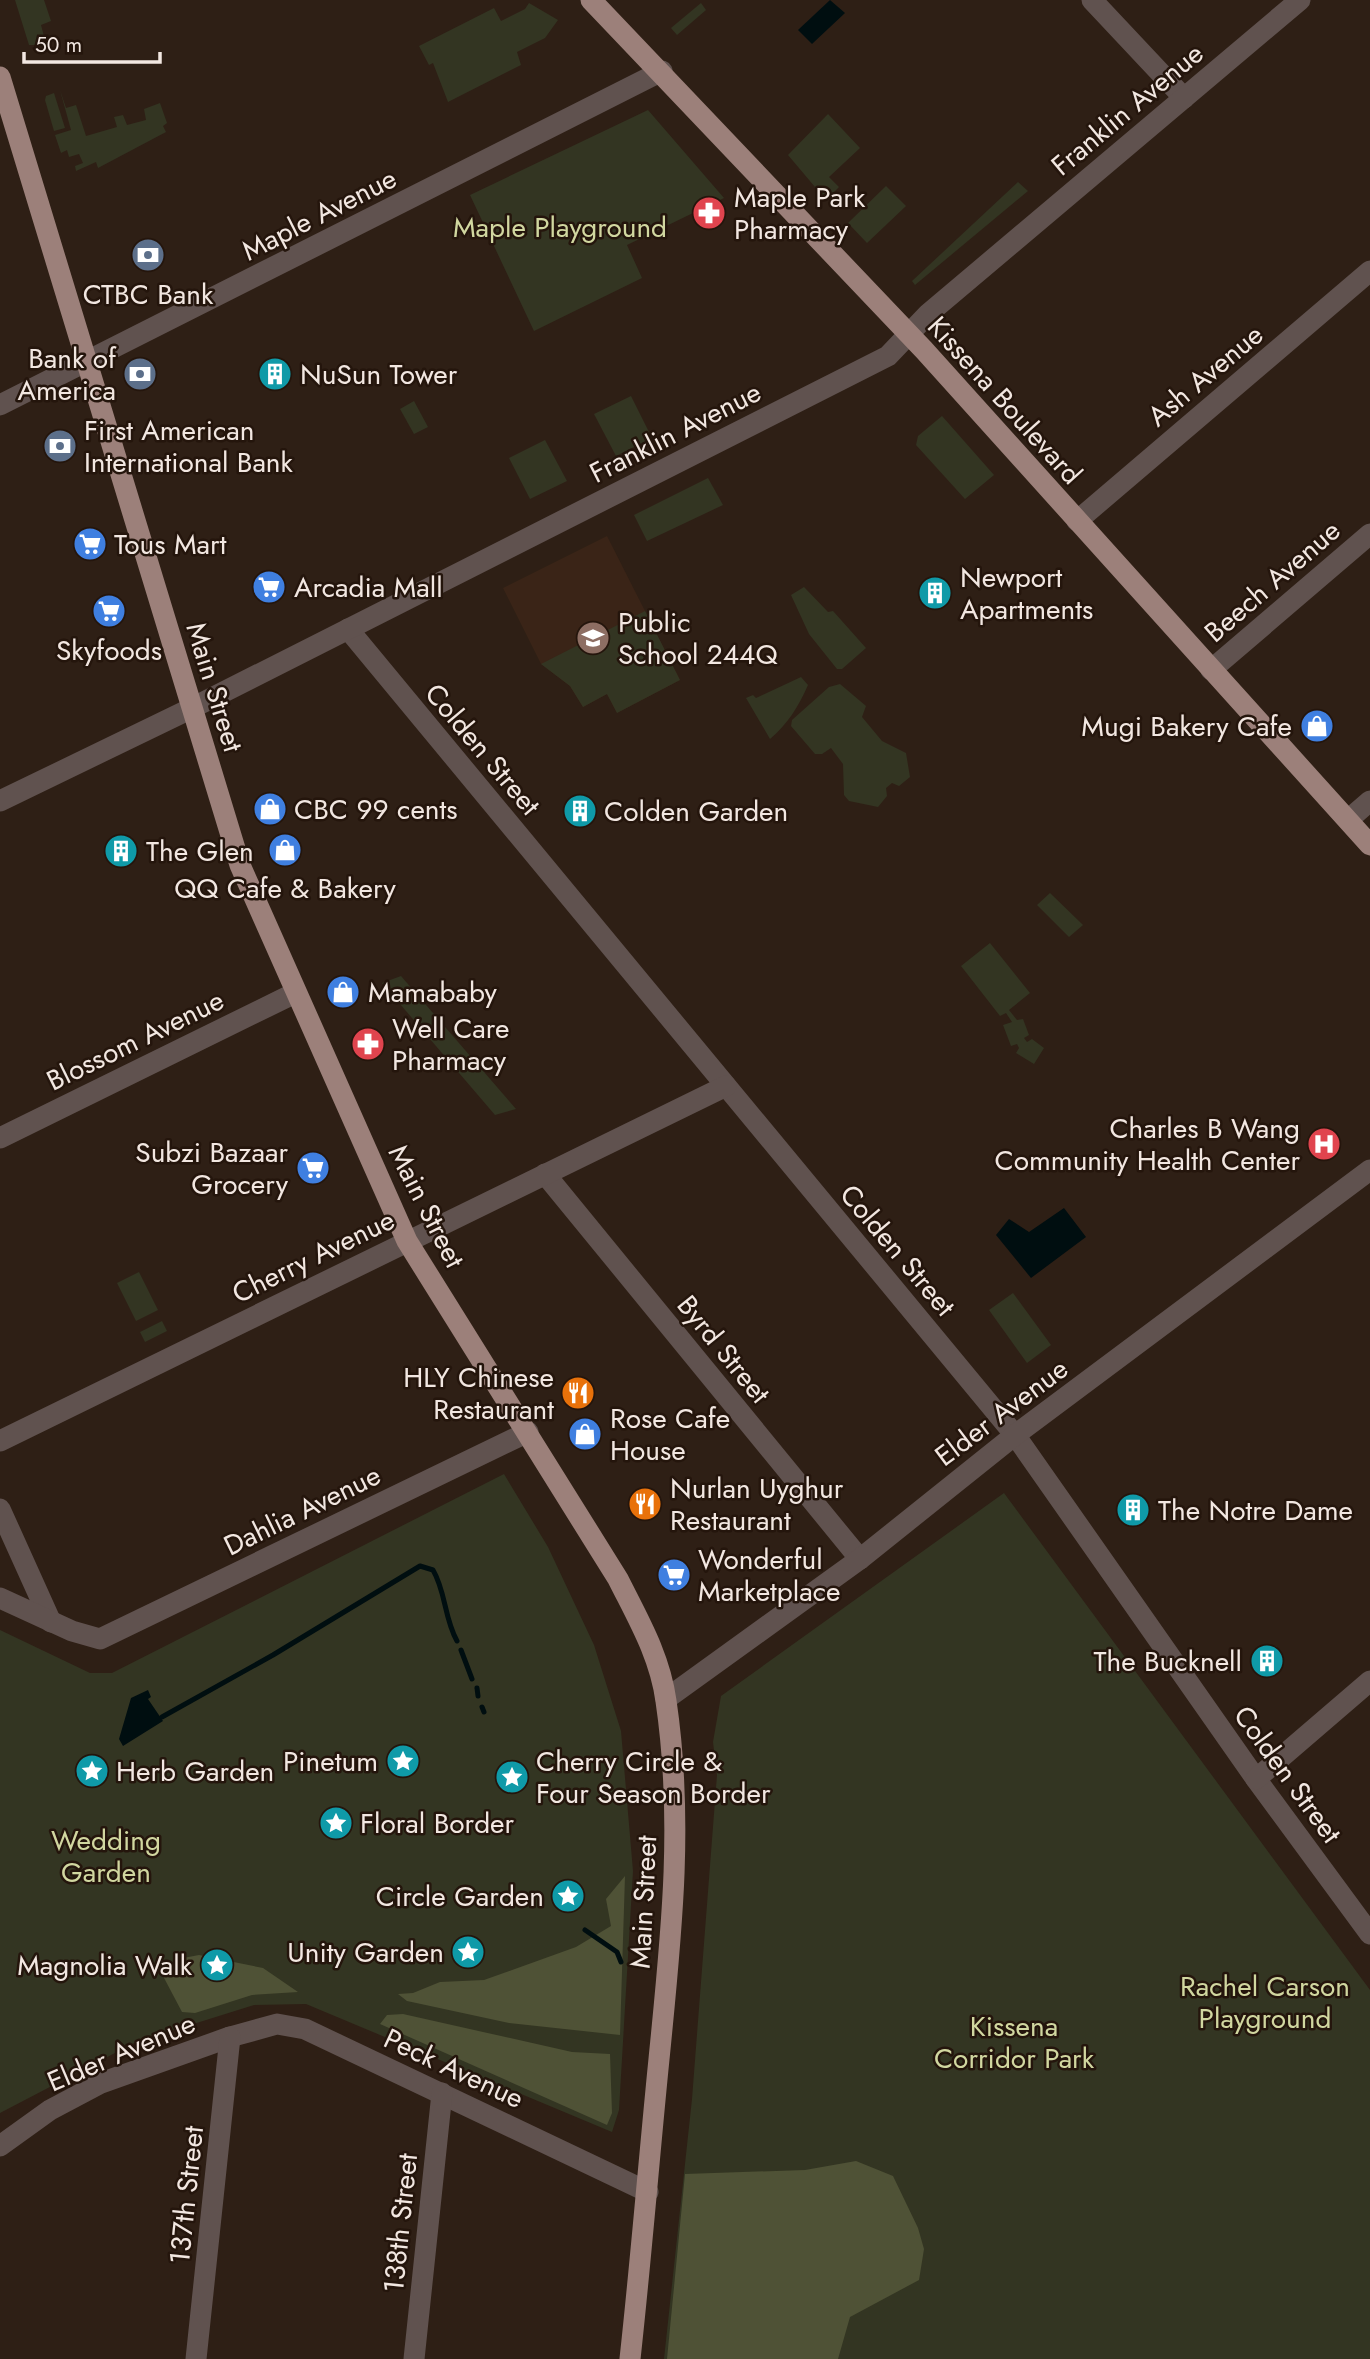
<svg xmlns="http://www.w3.org/2000/svg" width="1370" height="2359" font-family="Jost,sans-serif">
<style>
.built{fill:#3a2417}
.green{fill:#333522}
.forest{fill:#4f5236}
.water{fill:#000e10}
.lines{fill:none;stroke-linecap:round;stroke-linejoin:round}
.stream{stroke:#000e10;stroke-width:5}
.minor{stroke:#60524f;stroke-width:21}
.major{stroke:#9c807a;stroke-width:21}
.labels{text-anchor:middle;stroke-width:5;stroke-linejoin:round;paint-order:stroke}
.street-label{font-size:28px;fill:#f2e7e1;stroke:#24150c}
.poi-label{font-size:28px;fill:#f2e7e1;stroke:#24150c;text-anchor:start}
.park-label{font-size:28px;fill:#d1d7a0;stroke:#24150c}
</style>
<rect width="100%" height="100%" fill="#2e1f15"/>
<polygon class="built" points="607,536 680,680 617,713 607,694 583,707 570,686 541,664 503,588"/>
<g class="green">
<polygon points="15,0 44,0 51,21 41,25 45,40 41,45 29,45"/>
<polygon points="529,3 558,20 545,38 517,52 521,65 448,102 433,63 429,65 419,46 494,8 501,21 525,9"/>
<polygon points="701,3 706,10 677,35 671,28"/>
<polygon points="60,90 66,108 76,105 86,136 117,127 114,117 123,115 127,125 146,120 144,109 160,103 167,123 163,126 166,132 98,168 96,162 76,171 75,166 83,163 79,154 69,157 67,150 61,153 55,135 71,130"/>
<polygon points="54,93 65,128 54,131 45,100 46,96"/>
<polygon points="648,110 724,198 627,245 642,278 534,331 470,195"/>
<polygon points="828,114 860,148 829,177 839,187 826,200 788,155"/>
<polygon points="1018,182 1028,191 915,285 912,281"/>
<polygon points="886,186 906,206 867,243 848,223"/>
<polygon points="631,396 652,438 616,456 594,414"/>
<polygon points="414,401 428,427 414,434 400,409"/>
<polygon points="942,416 994,475 965,499 916,445 918,436"/>
<polygon points="545,440 567,481 530,499 509,458"/>
<polygon points="708,478 723,505 647,541 634,515"/>
<polygon points="804,587 828,612 833,611 866,648 842,669 837,669 809,634 791,595"/>
<polygon points="645,611 680,680 617,713 607,694 583,707 570,686 541,664"/>
<path d="M801,677L808,685C799,706 787,725 770,739L746,698L753,695L756,698Z"/>
<polygon points="840,684 866,706 862,717 882,741 906,753 910,777 899,786 892,783 886,788 887,796 878,807 849,801 844,795 843,764 831,748 822,754 815,754 791,726 792,720 829,687"/>
<polygon points="1050,893 1083,925 1069,937 1037,905"/>
<polygon points="990,943 1030,993 1009,1010 1017,1020 1023,1019 1029,1035 1024,1038 1027,1042 1032,1039 1044,1048 1034,1064 1016,1053 1019,1048 1017,1044 1011,1046 1003,1025 1012,1022 1006,1013 1000,1016 961,966"/>
<polygon points="401,976 516,1109 495,1115 382,983"/>
<polygon points="139,1272 158,1310 136,1321 117,1283"/>
<polygon points="1013,1293 1051,1345 1027,1363 989,1310"/>
<polygon points="162,1321 167,1331 145,1342 140,1332"/>
<polygon points="504,1474 548,1547 594,1645 621,1731 633,1871 619,2110 612,2132 306,2004 254,2005 136,2042 0,2113 0,1630 90,1673 112,1673"/>
<polygon points="1004,1493 1370,1990 1370,2359 664,2359 692,2099 717,1775 713,1742 721,1696"/>
</g>
<g class="forest">
<polygon points="625,1876 620,2035 509,2023 407,2001 398,1994 413,1993 440,1982 484,1980 576,1947 611,1926 606,1899"/>
<polygon points="199,1955 263,1968 298,1992 252,1995 195,2013 182,2012 163,1976 178,1959"/>
<polygon points="403,2014 572,2052 610,2054 612,2113 607,2125 380,2024 387,2015"/>
<polygon points="856,2161 893,2176 918,2228 924,2249 919,2280 850,2317 838,2359 667,2359 685,2174 805,2170"/>
</g>
<g class="water">
<polygon points="830,0 845,13 812,44 798,30"/>
<polygon points="1064,1208 1086,1237 1031,1278 996,1235 1009,1219 1029,1232"/>
<polygon points="148,1690 151,1697 148,1699 163,1721 123,1746 119,1739 131,1698"/>
</g>
<g class="lines">
<g class="stream">
<polyline points="461,1650 472,1679"/>
<polyline points="477,1688 478,1696"/>
<polyline points="482,1707 484,1712"/>
<path d="M162,1717L273,1655L420,1566L433,1570C446,1592 444,1618 457,1641"/>
<polyline points="585,1930 617,1952 621,1962"/>
</g>
<g class="minor">
<polyline points="1092,0 1184,98"/>
<polyline points="0,405 662,71"/>
<polyline points="1077,521 1370,271"/>
<polyline points="348,629 1015,1435 1256,1779 1370,1934"/>
<polyline points="1211,670 1370,534"/>
<polyline points="0,801 192,708 888,356 928,314 1300,0"/>
<polyline points="1348,820 1370,801"/>
<polyline points="0,1138 295,993"/>
<polyline points="545,1174 860,1559"/>
<polyline points="0,1441 726,1086"/>
<polyline points="0,1509 51,1622"/>
<polyline points="0,1598 72,1631 100,1639 528,1432"/>
<polyline points="666,1699 860,1559 1015,1435 1370,1170"/>
<polyline points="1256,1779 1370,1681"/>
<polyline points="0,2146 50,2110 101,2083 230,2037 277,2024 305,2029 648,2192"/>
<polyline points="196,2359 230,2037"/>
<polyline points="414,2359 442,2093"/>
</g>
<g class="major">
<polyline points="591,0 924,350 1370,845"/>
<path d="M0,77L240,865L407,1241L618,1579C638,1619 660,1656 666,1701C684,1823 671,1938 659,2059C649,2159 641,2259 630,2359"/>
</g>
</g>
<defs>
<symbol id="pharmacy-disc" viewBox="-11 -11 22 22"><circle r="9.5" fill="#e0444e" stroke="#24150c"/><path d="M-2-6h4v4h4v4h-4v4h-4v-4h-4v-4h4Z" fill="#fff"/></symbol>
<symbol id="bank-disc" viewBox="-11 -11 22 22"><circle r="9.5" fill="#5c6f8a" stroke="#24150c"/><path d="M-6-4H6V4H-6ZM0-2.3a2.3 2.3 0 1 0 0 4.6a2.3 2.3 0 1 0 0-4.6Z" fill="#fff"/></symbol>
<symbol id="building-disc" viewBox="-11 -11 22 22"><circle r="9.5" fill="#0f9aa8" stroke="#24150c"/><path d="M-4-6H4V6H1V3H-1V6H-4ZM-2.5-4.3h1.7v1.8h-1.7ZM.8-4.3h1.7v1.8H.8ZM-2.5-1h1.7V.8h-1.7ZM.8-1h1.7V.8H.8Z" fill="#fff"/></symbol>
<symbol id="supermarket-disc" viewBox="-11 -11 22 22"><circle r="9.5" fill="#3f7fe0" stroke="#24150c"/><path d="M-6-5.5h2.5l.6 2H6L4.5 2H-2.5L-4.4-4H-6ZM-1.5 3.2a1.3 1.3 0 1 0 .1 0ZM3 3.2a1.3 1.3 0 1 0 .1 0Z" fill="#fff"/></symbol>
<symbol id="school-disc" viewBox="-11 -11 22 22"><circle r="9.5" fill="#8d6e63" stroke="#24150c"/><path d="M0-5L7-2L0 1L-7-2ZM-4 1L0 2.5L4 1V4Q0 6-4 4Z" fill="#fff"/></symbol>
<symbol id="shop-disc" viewBox="-11 -11 22 22"><circle r="9.5" fill="#3f7fe0" stroke="#24150c"/><path d="M-5-2.5h2.3a2.7 3.5 0 0 1 5.4 0H5L5.5 6h-11ZM-1.5-2.5h3a1.5 2.3 0 0 0-3 0Z" fill="#fff"/></symbol>
<symbol id="hospital-disc" viewBox="-11 -11 22 22"><circle r="9.5" fill="#e0444e" stroke="#24150c"/><path d="M-5-5h3v3.5h4V-5h3V5h-3V1.5h-4V5h-3Z" fill="#fff"/></symbol>
<symbol id="restaurant-disc" viewBox="-11 -11 22 22"><circle r="9.5" fill="#e8710a" stroke="#24150c"/><path d="M-5-6h1v4h1v-4h1v4h1v-4h1v5L-1.5 .5V6h-2V.5L-5-1ZM5-6V6H3V1.5H1.5Q1.5-4 5-6Z" fill="#fff"/></symbol>
<symbol id="sight-disc" viewBox="-11 -11 22 22"><circle r="9.5" fill="#0f9aa8" stroke="#24150c"/><path d="M0-6L1.8-2.2L6-1.7L2.9 1.2L3.7 5.4L0 3.3L-3.7 5.4L-2.9 1.2L-6-1.7L-1.8-2.2Z" fill="#fff"/></symbol>
</defs>
<g fill-rule="evenodd">
<use href="#pharmacy-disc" x="690" y="194" width="38" height="38"/>
<use href="#bank-disc" x="129" y="236" width="38" height="38"/>
<use href="#bank-disc" x="121" y="355" width="38" height="38"/>
<use href="#building-disc" x="256" y="355" width="38" height="38"/>
<use href="#bank-disc" x="41" y="427" width="38" height="38"/>
<use href="#supermarket-disc" x="71" y="525" width="38" height="38"/>
<use href="#supermarket-disc" x="250" y="568" width="38" height="38"/>
<use href="#building-disc" x="916" y="574" width="38" height="38"/>
<use href="#supermarket-disc" x="90" y="592" width="38" height="38"/>
<use href="#school-disc" x="574" y="619" width="38" height="38"/>
<use href="#shop-disc" x="1298" y="707" width="38" height="38"/>
<use href="#shop-disc" x="251" y="790" width="38" height="38"/>
<use href="#building-disc" x="561" y="792" width="38" height="38"/>
<use href="#shop-disc" x="266" y="831" width="38" height="38"/>
<use href="#building-disc" x="102" y="832" width="38" height="38"/>
<use href="#shop-disc" x="324" y="973" width="38" height="38"/>
<use href="#pharmacy-disc" x="349" y="1025" width="38" height="38"/>
<use href="#hospital-disc" x="1305" y="1125" width="38" height="38"/>
<use href="#supermarket-disc" x="294" y="1149" width="38" height="38"/>
<use href="#restaurant-disc" x="559" y="1374" width="38" height="38"/>
<use href="#shop-disc" x="566" y="1415" width="38" height="38"/>
<use href="#restaurant-disc" x="626" y="1485" width="38" height="38"/>
<use href="#building-disc" x="1114" y="1491" width="38" height="38"/>
<use href="#supermarket-disc" x="655" y="1556" width="38" height="38"/>
<use href="#building-disc" x="1248" y="1642" width="38" height="38"/>
<use href="#sight-disc" x="384" y="1742" width="38" height="38"/>
<use href="#sight-disc" x="73" y="1752" width="38" height="38"/>
<use href="#sight-disc" x="493" y="1758" width="38" height="38"/>
<use href="#sight-disc" x="317" y="1804" width="38" height="38"/>
<use href="#sight-disc" x="549" y="1877" width="38" height="38"/>
<use href="#sight-disc" x="449" y="1933" width="38" height="38"/>
<use href="#sight-disc" x="198" y="1946" width="38" height="38"/>
</g>
<g class="labels">
<g class="street-label">
<text transform="translate(1127 109) rotate(-40)" y="10">Franklin Avenue</text>
<text transform="translate(319 214) rotate(-27)" y="10">Maple Avenue</text>
<text transform="translate(1205 375) rotate(-40)" y="10">Ash Avenue</text>
<text transform="translate(1005 400) rotate(48)" y="10">Kissena Boulevard</text>
<text transform="translate(675 432) rotate(-27)" y="10">Franklin Avenue</text>
<text transform="translate(1272 581) rotate(-41)" y="10">Beech Avenue</text>
<text transform="translate(215 687) rotate(73)" y="10">Main Street</text>
<text transform="translate(483 749) rotate(50)" y="10">Colden Street</text>
<text transform="translate(135 1040) rotate(-26)" y="10">Blossom Avenue</text>
<text transform="translate(427 1206) rotate(63)" y="10">Main Street</text>
<text transform="translate(898 1250) rotate(50)" y="10">Colden Street</text>
<text transform="translate(313 1256) rotate(-26)" y="10">Cherry Avenue</text>
<text transform="translate(724 1349) rotate(51)" y="10">Byrd Street</text>
<text transform="translate(1001 1412) rotate(-37)" y="10">Elder Avenue</text>
<text transform="translate(302 1510) rotate(-26)" y="10">Dahlia Avenue</text>
<text transform="translate(1288 1774) rotate(54)" y="10">Colden Street</text>
<text transform="translate(643 1902) rotate(-87)" y="10">Main Street</text>
<text transform="translate(121 2052) rotate(-23)" y="10">Elder Avenue</text>
<text transform="translate(454 2068) rotate(25)" y="10">Peck Avenue</text>
<text transform="translate(186 2195) rotate(-84)" y="10">137th Street</text>
<text transform="translate(400 2223) rotate(-84)" y="10">138th Street</text>
</g>
<g class="poi-label">
<text x="734" y="207">Maple Park<tspan x="734" dy="32">Pharmacy</tspan></text>
<text x="148" y="304" text-anchor="middle">CTBC Bank</text>
<text x="116" y="368" text-anchor="end">Bank of<tspan x="116" dy="32">America</tspan></text>
<text x="300" y="384">NuSun Tower</text>
<text x="84" y="440">First American<tspan x="84" dy="32">International Bank</tspan></text>
<text x="114" y="554">Tous Mart</text>
<text x="960" y="587">Newport<tspan x="960" dy="32">Apartments</tspan></text>
<text x="294" y="597">Arcadia Mall</text>
<text x="618" y="632">Public<tspan x="618" dy="32">School 244Q</tspan></text>
<text x="109" y="660" text-anchor="middle">Skyfoods</text>
<text x="1292" y="736" text-anchor="end">Mugi Bakery Cafe</text>
<text x="294" y="819">CBC 99 cents</text>
<text x="604" y="821">Colden Garden</text>
<text x="146" y="861">The Glen</text>
<text x="285" y="898" text-anchor="middle">QQ Cafe &amp; Bakery</text>
<text x="368" y="1002">Mamababy</text>
<text x="392" y="1038">Well Care<tspan x="392" dy="32">Pharmacy</tspan></text>
<text x="1300" y="1138" text-anchor="end">Charles B Wang<tspan x="1300" dy="32">Community Health Center</tspan></text>
<text x="288" y="1162" text-anchor="end">Subzi Bazaar<tspan x="288" dy="32">Grocery</tspan></text>
<text x="554" y="1387" text-anchor="end">HLY Chinese<tspan x="554" dy="32">Restaurant</tspan></text>
<text x="610" y="1428">Rose Cafe<tspan x="610" dy="32">House</tspan></text>
<text x="670" y="1498">Nurlan Uyghur<tspan x="670" dy="32">Restaurant</tspan></text>
<text x="1158" y="1520">The Notre Dame</text>
<text x="698" y="1569">Wonderful<tspan x="698" dy="32">Marketplace</tspan></text>
<text x="1242" y="1671" text-anchor="end">The Bucknell</text>
<text x="378" y="1771" text-anchor="end">Pinetum</text>
<text x="536" y="1771">Cherry Circle &amp;<tspan x="536" dy="32">Four Season Border</tspan></text>
<text x="116" y="1781">Herb Garden</text>
<text x="360" y="1833">Floral Border</text>
<text x="544" y="1906" text-anchor="end">Circle Garden</text>
<text x="444" y="1962" text-anchor="end">Unity Garden</text>
<text x="192" y="1975" text-anchor="end">Magnolia Walk</text>
</g>
<g class="park-label">
<text x="560" y="237">Maple Playground</text>
<text x="106" y="1850">Wedding<tspan x="106" dy="32">Garden</tspan></text>
<text x="1265" y="1996">Rachel Carson<tspan x="1265" dy="32">Playground</tspan></text>
<text x="1014" y="2036">Kissena<tspan x="1014" dy="32">Corridor Park</tspan></text>
</g>
</g>
<path d="M24 52v10h136v-10" fill="none" stroke="#f2e7e1" stroke-width="3.5"/>
<text x="35" y="52" font-size="21" fill="#f2e7e1" stroke="#24150c" stroke-width="5" paint-order="stroke">50 m</text>
</svg>
